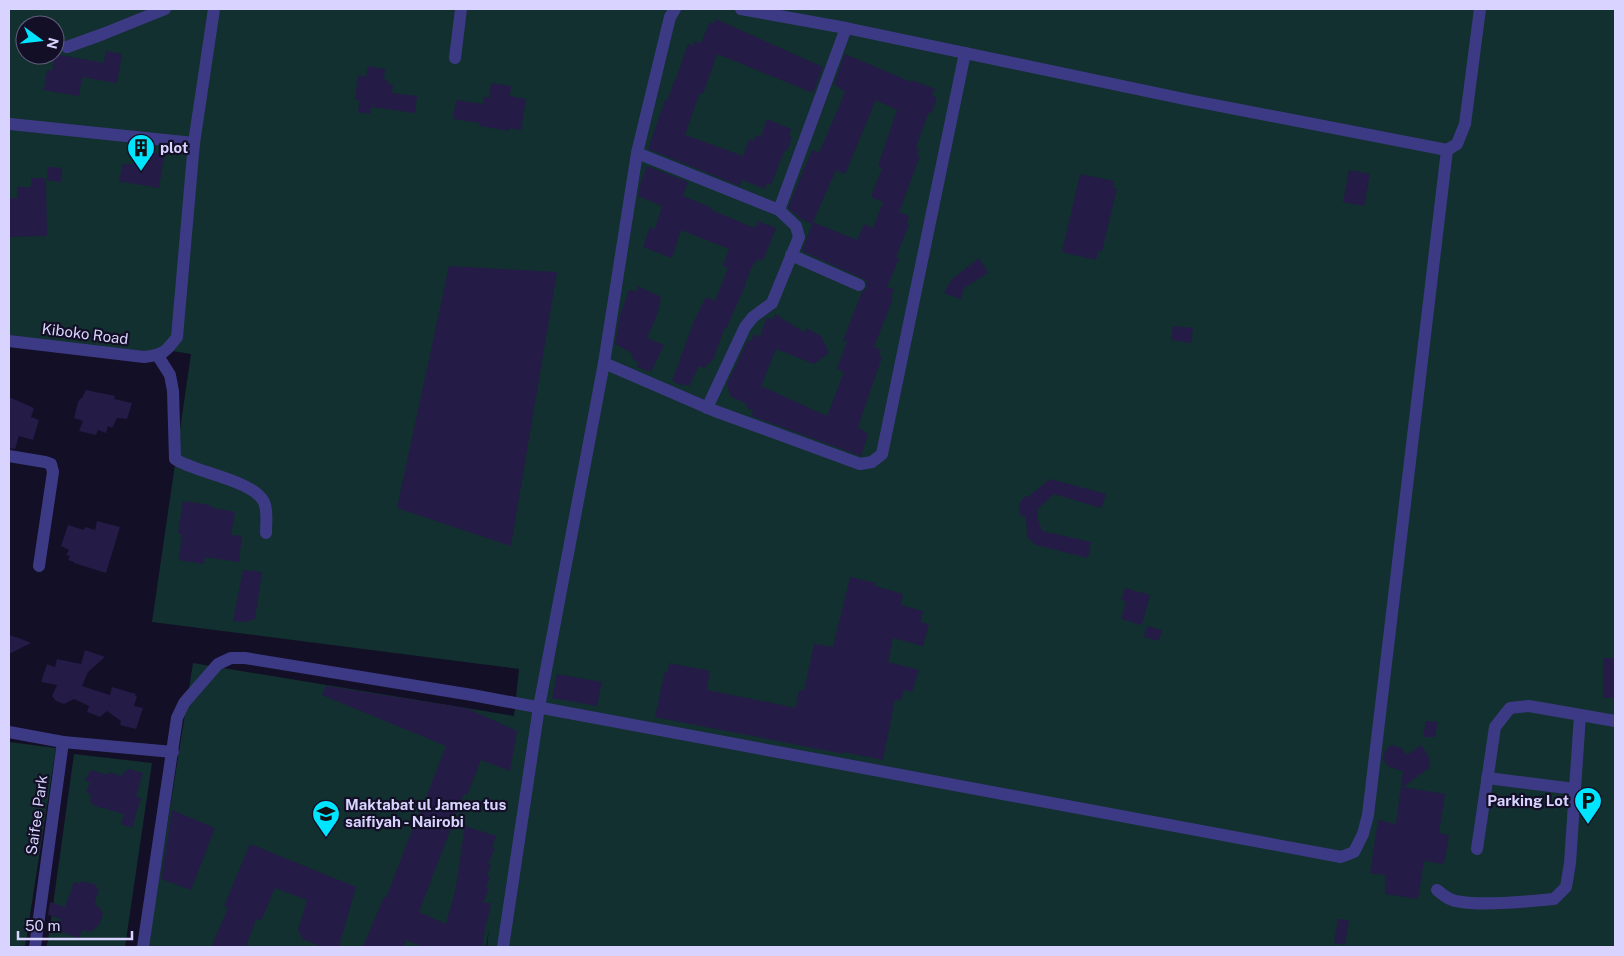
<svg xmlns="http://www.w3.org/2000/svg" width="1624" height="956" font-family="'Public Sans',sans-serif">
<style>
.green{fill:#12302f;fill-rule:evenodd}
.building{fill:#241b47;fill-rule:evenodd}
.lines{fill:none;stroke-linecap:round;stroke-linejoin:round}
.minor{stroke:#3d3a85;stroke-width:12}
.labels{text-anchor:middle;stroke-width:4.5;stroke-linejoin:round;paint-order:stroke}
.poi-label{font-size:15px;font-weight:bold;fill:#d9d4ff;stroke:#130f26;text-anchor:start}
.street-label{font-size:15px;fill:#d9d4ff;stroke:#130f26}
</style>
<rect width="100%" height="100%" fill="#130f26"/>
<g class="green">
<path d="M9,9H1615V947H487L489,929L486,947H148L193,663L514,716L519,669L152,622L191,354L159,349L158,356L9,335ZM25,25H55V55H25Z"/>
<polygon points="9,742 56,748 25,947 9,947"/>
<polygon points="74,754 152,763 125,947 46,947 48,941"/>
</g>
<g class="building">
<polygon points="716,19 823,67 813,93 717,54 703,94 700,92 685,135 743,156 749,139 754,141 756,135 761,137 767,119 791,129 789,136 792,137 787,151 784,151 771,185 767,183 765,189 742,180 740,186 648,149 665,100 667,101 675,79 676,79 688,44 693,46 695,41 701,43 710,22 714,24"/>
<polygon points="106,51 122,54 117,83 82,77 79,96 44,90 47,70 52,71 55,54 104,63"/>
<path d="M845,54L911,82V80L935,89L932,96L937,98L932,113L929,112L916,147L919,149L917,155L920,156L899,212L909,216L907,223L909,224L896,257L899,259L887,287L894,289L891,298H893L874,347L881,350L879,356L882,357L858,427L868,434L861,456L752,416L753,411L748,408L745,403L730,396L727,384L748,340L751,341L754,334L760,337L766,318L773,319L775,314L805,333L806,328L821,336L829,353L814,364L776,349L761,386L827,416L844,372L837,369L848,339L842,343L862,292L867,288L866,280L802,251L812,224L801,219L788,208L812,150L819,153L845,92L834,84ZM876,100L897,110L878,166L882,168L871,197L883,202L873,228L864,224L857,240L813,222L836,170L845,174Z"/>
<polygon points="368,66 385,69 384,79 388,80 388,84 393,85 392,93 417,96 415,113 371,107 370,114 358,112 360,100 355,100 358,76 366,77"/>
<polygon points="491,83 511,86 510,96 526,99 521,130 510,128 510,131 479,126 480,123 453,119 456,100 483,104 484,97 489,98"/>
<polygon points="149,151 164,155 159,188 119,181 123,164 139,164 139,157 147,157"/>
<polygon points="647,166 688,182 683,196 712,208 711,210 755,228 758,221 776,228 763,261 758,259 756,263 754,262 745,284 746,284 726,329 724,329 713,360 707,364 705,368 699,366 689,386 684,384 683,386 672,381 694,321 706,297 715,301 728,268 723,266 729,249 681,230 672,258 643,247 650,227 655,229 662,206 638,196 641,182"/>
<polygon points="48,167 62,168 61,182 47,180"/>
<polygon points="1349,170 1370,174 1364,206 1343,202"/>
<polygon points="1080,174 1114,181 1113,188 1117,188 1102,252 1098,251 1096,260 1062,252"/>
<polygon points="31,178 46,178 47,236 9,237 9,198 17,198 17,187 31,187"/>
<polygon points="979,258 988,273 964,288 961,299 944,293 952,279"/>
<polygon points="449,266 557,272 511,546 397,508"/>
<polygon points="638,286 661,297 657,315 647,338 664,345 651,372 637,367 639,363 633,359 631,353 615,344 620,315 629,290 637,291"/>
<polygon points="1173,326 1193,328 1191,343 1171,340"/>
<polygon points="86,390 115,396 114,399 132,403 127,419 117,418 112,428 108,426 106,433 98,430 96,435 79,431 83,421 74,418 78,402 81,398 82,398"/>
<polygon points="9,397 34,408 31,417 39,420 33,440 19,436 15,449 9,448"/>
<polygon points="1050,479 1106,494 1101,508 1054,494 1038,509 1037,516 1042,531 1091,542 1088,558 1036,545 1027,537 1026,517 1020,515 1019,504 1024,497 1029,496"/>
<polygon points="183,501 211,505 210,507 235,512 231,535 242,536 239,562 205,557 204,564 179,560 182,534 178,533"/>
<polygon points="97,521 120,527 106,573 74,563 74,562 68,560 70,556 66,555 69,550 61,546 68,525 84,530 85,527 95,530"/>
<polygon points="243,570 262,572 255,619 245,622 233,621"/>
<polygon points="850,577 876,583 875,586 903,594 901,605 923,611 920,622 929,624 923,646 893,638 888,662 919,670 912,692 904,690 901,701 895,699 883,760 844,752 844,754 655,717 665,671 668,672 669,663 710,671 707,690 796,708 799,690 804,691 814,644 833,647"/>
<polygon points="1125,588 1150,595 1142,625 1121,619 1126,601 1121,600"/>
<polygon points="1147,626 1162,630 1159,641 1144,637"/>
<polygon points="9,635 19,638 31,643 9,654"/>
<polygon points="85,650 105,657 88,672 82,686 110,695 112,687 136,694 135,696 137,696 134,706 143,708 136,729 120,725 121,721 107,711 100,717 87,712 89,706 74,699 64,704 56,701 52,696 57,685 41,682 47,664 55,667 57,659 81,664"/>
<rect x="1603" y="658" width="12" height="40"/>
<polygon points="557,674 602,682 597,706 552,698"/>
<polygon points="326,686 466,708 517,731 510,771 481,760 467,795 464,794 419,912 446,924 455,892 465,826 496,836 492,847 495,848 488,864 491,865 487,876 490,877 486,888 489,889 483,903 491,903 487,923 486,922 482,947 423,947 406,940 404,947 363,947 384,897 386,898 418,815 419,816 446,746 322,695"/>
<polygon points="1426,721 1438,722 1435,737 1423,737"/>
<polygon points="1391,745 1401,748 1407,755 1421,745 1430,759 1429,768 1403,787 1445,794 1439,833 1449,835 1445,858 1443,864 1424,861 1418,899 1385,894 1385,875 1370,873 1378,820 1396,824 1403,771 1389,767 1383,760 1385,750"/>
<polygon points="129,769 143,773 136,796 141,798 132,828 121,824 124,814 92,805 93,803 90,802 91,796 86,790 91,783 85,780 91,770 108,775 109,772 122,776 123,773"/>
<polygon points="172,810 215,828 191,890 161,879"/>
<polygon points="250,844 356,887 339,947 323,947 302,939 298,930 307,900 275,888 261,921 256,919 246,947 211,947 228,908 224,906"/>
<polygon points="81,881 97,885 96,888 99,889 94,905 98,906 103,914 99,925 91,932 82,930 79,938 57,930 61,919 48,915 50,902 65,907 74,882 80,884"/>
<polygon points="1338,919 1349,920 1345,945 1334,943"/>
</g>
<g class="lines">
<g class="minor">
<polyline points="741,9 846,28 1189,100 1447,150 1457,144 1465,124 1480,9"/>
<polyline points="67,47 103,34 165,9"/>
<polyline points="455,58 461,9"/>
<polyline points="10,124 194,143"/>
<polyline points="637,153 779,210 796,226 799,237 772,303 753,317 745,327 707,408"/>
<polyline points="779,210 846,28"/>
<polyline points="791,255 859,285"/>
<path d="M9,341L144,357C163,355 166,352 177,337L194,143L214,9"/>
<path d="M158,356L170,375L173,391L175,459C196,473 253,480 264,502C268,511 266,523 266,533"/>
<polyline points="604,363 715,411 860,464 872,462 882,454 965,53"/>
<polyline points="9,456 45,462 51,464 53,472 39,566"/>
<polyline points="9,732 63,742 35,947"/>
<polyline points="63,742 173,752"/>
<polyline points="1487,778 1575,789"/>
<polyline points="1477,849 1495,727 1510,708 1529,706 1615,721"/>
<path d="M1437,890C1441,893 1445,897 1450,899C1469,908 1531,901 1554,899L1566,887L1570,863L1580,715"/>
<polyline points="143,947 177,718 184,703 218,664 231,658 245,658 472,695 1341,857 1354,852 1363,834 1368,815 1447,150"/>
<polyline points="503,947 539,707 604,363 637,153 670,17 675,9"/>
</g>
</g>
<defs>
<symbol id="building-pin" viewBox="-11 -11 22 30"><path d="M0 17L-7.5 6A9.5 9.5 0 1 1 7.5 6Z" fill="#00e5ff" stroke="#130f26"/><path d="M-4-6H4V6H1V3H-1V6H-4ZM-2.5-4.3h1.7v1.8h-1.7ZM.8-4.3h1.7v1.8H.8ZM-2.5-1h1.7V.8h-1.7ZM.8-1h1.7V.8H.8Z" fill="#111"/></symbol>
<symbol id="parking-pin" viewBox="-11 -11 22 30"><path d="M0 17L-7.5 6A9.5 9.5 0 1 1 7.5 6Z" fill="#00e5ff" stroke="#130f26"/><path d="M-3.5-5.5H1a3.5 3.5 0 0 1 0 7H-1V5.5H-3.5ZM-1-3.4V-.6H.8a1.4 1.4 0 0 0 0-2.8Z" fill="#111"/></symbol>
<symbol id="university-pin" viewBox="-11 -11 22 30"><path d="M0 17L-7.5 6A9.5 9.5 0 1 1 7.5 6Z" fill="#00e5ff" stroke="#130f26"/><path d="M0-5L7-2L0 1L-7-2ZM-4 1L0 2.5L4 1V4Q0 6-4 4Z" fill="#111"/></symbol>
</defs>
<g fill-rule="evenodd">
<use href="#building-pin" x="125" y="132" width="32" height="43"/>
<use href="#parking-pin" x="1572" y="785" width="32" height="43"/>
<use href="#university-pin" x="310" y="798" width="32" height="43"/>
</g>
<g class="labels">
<g class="poi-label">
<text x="160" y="153">plot</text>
<text x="1569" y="806" text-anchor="end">Parking Lot</text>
<text x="345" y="810">Maktabat ul Jamea tus<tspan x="345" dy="17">saifiyah - Nairobi</tspan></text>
</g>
<g class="street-label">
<text transform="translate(85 334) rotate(7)" y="5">Kiboko Road</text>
<text transform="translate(37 815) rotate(-82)" y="5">Saifee Park</text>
</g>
</g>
<rect width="1624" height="956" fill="none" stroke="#d9d4ff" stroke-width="20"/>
<g transform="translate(40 40) rotate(105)"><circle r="24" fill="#130f26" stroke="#625e7d"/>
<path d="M0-4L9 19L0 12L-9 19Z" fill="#00e5ff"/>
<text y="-8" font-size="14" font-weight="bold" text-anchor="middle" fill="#d9d4ff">N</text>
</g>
<path d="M18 931v8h114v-8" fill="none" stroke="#d9d4ff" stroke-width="2.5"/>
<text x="25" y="931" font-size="15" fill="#d9d4ff" stroke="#130f26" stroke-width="4" paint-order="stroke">50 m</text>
</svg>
